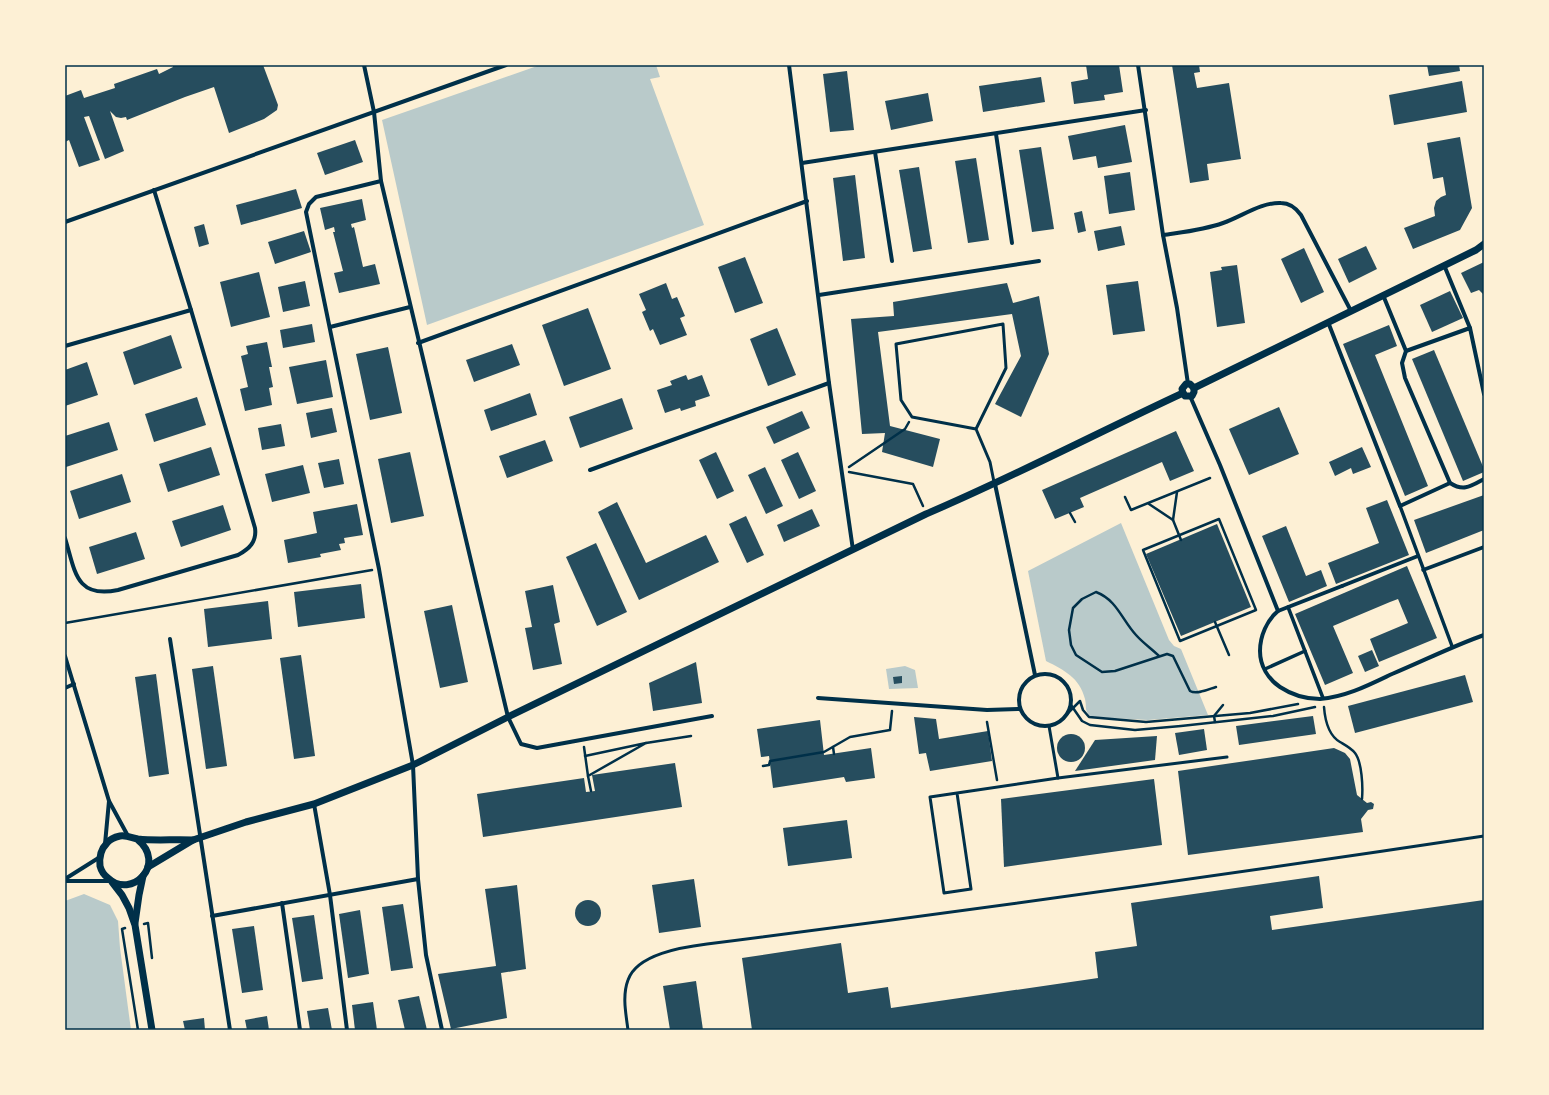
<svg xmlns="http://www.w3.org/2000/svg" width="1549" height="1095" font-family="'PT Sans',sans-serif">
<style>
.green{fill:#b9caca}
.building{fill:#264d5e}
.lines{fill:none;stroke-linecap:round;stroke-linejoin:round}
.path{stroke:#003049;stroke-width:2.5}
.service{stroke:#003049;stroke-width:3}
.pedestrian{stroke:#003049;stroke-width:3.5}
.minor{stroke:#003049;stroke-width:4}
.tertiary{stroke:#003049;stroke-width:7}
.neatline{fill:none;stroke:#003049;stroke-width:1.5}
</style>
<rect width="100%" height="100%" fill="#fdf0d5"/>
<g class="green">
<polygon points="540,65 656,65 660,77 650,79 704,225 427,325 382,120"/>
<path d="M1121,523L1169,640L1174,646L1181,649L1208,715L1148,720L1090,717C1084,708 1087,709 1085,699C1080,678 1064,670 1046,661L1028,571Z"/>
<polygon points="905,666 915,670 918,688 889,689 886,669"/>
<polygon points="84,894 110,905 118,921 120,948 131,1030 65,1030 65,901"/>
</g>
<g class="building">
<polygon points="173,65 263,65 278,105 277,110 264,119 229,133 214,87 185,97 127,120 126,117 121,118 116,117 110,111 124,151 105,159 89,116 84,117 100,160 79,167 69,140 65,142 65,96 81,90 84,98 115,88 114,84 157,69 159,74 173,67"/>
<polygon points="1086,65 1119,65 1123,92 1104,95 1105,100 1074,104 1071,82 1088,79"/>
<polygon points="1172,65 1199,65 1200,72 1194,73 1197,88 1229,83 1241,159 1207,164 1209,180 1190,183"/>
<polygon points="1427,65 1459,65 1460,71 1429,76"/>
<polygon points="847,71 854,130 830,132 823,74"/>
<polygon points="1041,77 1045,102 983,112 979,86"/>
<polygon points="1462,81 1467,112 1394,125 1389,95"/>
<polygon points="928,93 933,121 891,130 885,101"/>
<polygon points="1125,125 1132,162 1098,168 1096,156 1073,160 1068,136"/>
<polygon points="1460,137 1472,208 1460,230 1413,249 1404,228 1435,216 1434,208 1436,201 1441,197 1446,195 1443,177 1433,179 1427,143"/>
<polygon points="355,140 363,162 325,175 317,153"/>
<polygon points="1041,147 1054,229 1032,232 1019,150"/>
<polygon points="976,158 989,240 968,243 955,161"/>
<polygon points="919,167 932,249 913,252 899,170"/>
<polygon points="1130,172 1135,210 1109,214 1104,176"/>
<polygon points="855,175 865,258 843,261 833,178"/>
<polygon points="296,189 302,208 241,225 236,205"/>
<polygon points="362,199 366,220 351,224 352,228 354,227 363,267 375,264 380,284 339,293 334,273 343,271 333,232 335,232 334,227 325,230 320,208"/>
<polygon points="1082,211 1086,231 1078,233 1074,213"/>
<polygon points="204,224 209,244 199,247 194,227"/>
<polygon points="1121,226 1125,245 1098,251 1094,231"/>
<polygon points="304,231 311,252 275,264 268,242"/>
<polygon points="1366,246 1377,269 1349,283 1338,259"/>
<polygon points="1304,248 1324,292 1301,303 1281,259"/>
<polygon points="745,257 763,303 735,313 718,267"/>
<polygon points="1484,262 1484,295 1479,290 1471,293 1461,273"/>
<polygon points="1237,265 1245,323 1217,327 1210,272 1222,270 1221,267"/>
<polygon points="259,272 270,317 231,327 220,282"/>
<polygon points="305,281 310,306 283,312 278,287"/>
<polygon points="1138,281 1145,331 1113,335 1106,285"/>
<polygon points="666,283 672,299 677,297 685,316 680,318 687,335 660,345 653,329 650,331 642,312 646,310 639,294"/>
<polygon points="1007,283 1013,303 1039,296 1049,354 1021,417 995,404 1021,356 1012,314 878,332 890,426 940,439 933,467 882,452 885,433 862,434 851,319 894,316 893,302"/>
<polygon points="1450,291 1463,318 1432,332 1420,305"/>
<polygon points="588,308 611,369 564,386 542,325"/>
<polygon points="312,324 315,342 283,348 280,330"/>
<polygon points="1389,325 1397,346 1375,355 1428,486 1405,496 1343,344"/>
<polygon points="777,328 796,375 768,386 750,339"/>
<polygon points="171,335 182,368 134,385 123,352"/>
<polygon points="267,342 272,367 269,367 273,387 269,388 272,405 245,411 240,389 248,387 241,356 248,354 246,346"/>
<polygon points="512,344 520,365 474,382 466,360"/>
<polygon points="388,347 402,413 370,420 356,354"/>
<polygon points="1434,350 1484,469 1484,472 1463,481 1412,359"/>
<polygon points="326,360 333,397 297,404 289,367"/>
<polygon points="87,362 98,395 65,406 65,370"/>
<polygon points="686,375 688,380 702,375 710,396 695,401 696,406 681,411 680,408 665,413 657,390 672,385 670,381"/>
<polygon points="530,393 537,415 491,431 484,410"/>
<polygon points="197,397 206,425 154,442 145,414"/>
<polygon points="622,398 633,429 580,448 569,417"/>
<polygon points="1279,407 1299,454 1249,475 1229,429"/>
<polygon points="332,408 337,432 311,438 306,413"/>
<polygon points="802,411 810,428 774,444 766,427"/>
<polygon points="109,422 118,450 66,467 65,436"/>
<polygon points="281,424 285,446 262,450 258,428"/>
<polygon points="1176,431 1194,471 1170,481 1162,462 1080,498 1084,507 1055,519 1042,490"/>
<polygon points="545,440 553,461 507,478 499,456"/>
<polygon points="211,447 220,475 168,492 159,464"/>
<polygon points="1362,447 1371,467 1353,474 1351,468 1335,476 1329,462"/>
<polygon points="410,452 424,516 391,523 378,459"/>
<polygon points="716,452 734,491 717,499 699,460"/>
<polygon points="798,452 816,491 799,499 781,460"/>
<polygon points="339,459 344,484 324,488 318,463"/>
<polygon points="303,465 310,493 272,502 265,474"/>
<polygon points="765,467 783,506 766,514 748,475"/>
<polygon points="122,474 131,502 79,519 70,491"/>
<polygon points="1484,495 1484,530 1426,553 1414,520"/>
<polygon points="1387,500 1409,555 1336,584 1328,563 1379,543 1366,508"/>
<polygon points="617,502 646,563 706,535 719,562 639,600 598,512"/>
<polygon points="357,504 363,535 344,538 345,543 339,544 341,550 320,554 321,557 288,563 284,540 317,533 313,512"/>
<polygon points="223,505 231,530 181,547 172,521"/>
<polygon points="812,509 820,526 784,542 777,525"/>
<polygon points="746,516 764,555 747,563 729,524"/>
<polygon points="1217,524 1251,607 1181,636 1146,554"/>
<polygon points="1286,526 1306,576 1321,570 1327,586 1289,602 1262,536"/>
<polygon points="136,532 145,559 97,574 89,547"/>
<polygon points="596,543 627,612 597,626 566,557"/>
<polygon points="1407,566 1437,638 1379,662 1370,639 1408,623 1398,599 1390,602 1333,626 1353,673 1325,685 1295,614"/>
<polygon points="361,584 365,618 298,627 294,592"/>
<polygon points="553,585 560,622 554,624 562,664 533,670 525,628 532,627 525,591"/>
<polygon points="268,601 272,639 208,647 204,609"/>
<polygon points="452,605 468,682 440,688 424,611"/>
<polygon points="1372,650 1379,666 1365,672 1358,656"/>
<polygon points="301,655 315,756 294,759 280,658"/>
<polygon points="696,662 702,703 653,711 649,683"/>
<polygon points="213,666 227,766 206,769 192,669"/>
<polygon points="156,674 169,774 149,777 135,677"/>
<polygon points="1465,675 1473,702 1355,733 1348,706"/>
<polygon points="902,676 902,683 894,684 893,677"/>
<polygon points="1313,716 1316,734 1239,745 1236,726"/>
<polygon points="914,717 936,719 939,739 988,731 992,761 930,771 926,753 919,754"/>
<polygon points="820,720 824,755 871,748 875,778 846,782 844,777 773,788 769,756 761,757 757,729"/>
<polygon points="1204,729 1207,750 1179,755 1175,733"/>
<circle cx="1071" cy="748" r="14"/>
<polygon points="1157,736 1155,760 1075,771 1095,740"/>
<polygon points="1334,748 1345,753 1350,759 1357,795 1367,803 1371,802 1374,804 1373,809 1368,810 1361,819 1363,832 1188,855 1178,771"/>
<polygon points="675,763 682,807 483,837 477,794 584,778 586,792 595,791 592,775"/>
<polygon points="1154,779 1162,845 1004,867 1001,799"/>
<polygon points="847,820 852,858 788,866 783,828"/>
<polygon points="1319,876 1323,908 1270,916 1272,930 1484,900 1484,1030 752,1030 742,958 841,943 848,993 888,987 891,1008 1098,978 1095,952 1137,946 1131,903"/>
<polygon points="694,879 701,927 659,933 652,885"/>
<polygon points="517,885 526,969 501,973 507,1018 451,1029 438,974 496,966 485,889"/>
<circle cx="588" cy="913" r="13"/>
<polygon points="403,904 413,968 391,971 382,907"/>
<polygon points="360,910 369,974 348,978 339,914"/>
<polygon points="314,915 323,979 302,982 292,918"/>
<polygon points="254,926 263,990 242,993 232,929"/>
<polygon points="696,981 703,1030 670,1030 663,986"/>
<polygon points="419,996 427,1030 405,1030 398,1000"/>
<polygon points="373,1002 377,1030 355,1030 352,1005"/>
<polygon points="328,1008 332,1030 310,1030 307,1011"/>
<polygon points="267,1016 269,1030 247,1030 245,1020"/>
<polygon points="204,1018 205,1030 185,1030 183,1021"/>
</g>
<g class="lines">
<g class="path">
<polyline points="849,467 905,429 909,422"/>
<polyline points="849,472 913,484 923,506"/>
<polyline points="1177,492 1173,520 1181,540"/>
<polyline points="1125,497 1131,510 1210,478"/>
<polyline points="1149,504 1173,520"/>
<polyline points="1070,513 1075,522"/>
<polygon points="1219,519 1256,610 1180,641 1143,550"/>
<polyline points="1215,622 1229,655"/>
<polyline points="65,623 372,570"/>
<path d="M1159,656C1152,649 1143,643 1136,635C1122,620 1117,600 1096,592L1082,599L1073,608L1069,630L1071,645L1076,655L1102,672L1115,671L1167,654L1173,656L1190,691C1197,695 1209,689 1216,687"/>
<polyline points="1071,705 1082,721 1090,725 1135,730 1181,726 1273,716 1315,707"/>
<path d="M1324,707C1325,720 1328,735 1340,742C1345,745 1351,748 1355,753C1362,762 1363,787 1362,799"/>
<polyline points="1068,713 1080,701 1083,710 1089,717 1146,722 1250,713 1298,704"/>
<polyline points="987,722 997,780"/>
<polyline points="1215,722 1214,716 1223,705"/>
<polyline points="646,743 691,736"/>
<polyline points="584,747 588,776"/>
<polyline points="833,747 834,754"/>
<polyline points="585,756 646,743 588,776 591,791"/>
<polyline points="763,766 769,765 770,761 824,752 850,737 890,730 892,711"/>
<polyline points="144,924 148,923 152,958"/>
<polyline points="125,928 122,929 138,1030"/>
</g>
<g class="service">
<polyline points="976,429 912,417 901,400 896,344 1003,324 1006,368 976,429 990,462 994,482"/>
<polyline points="1058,778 1227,757"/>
<polyline points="957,793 930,797 944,893 971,889 957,793 1058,778 1049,726"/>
<path d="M628,1030C626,1014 622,996 628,980C637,954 683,947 707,944C966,911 1225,875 1484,836"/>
</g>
<g class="pedestrian">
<polyline points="1400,506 1452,646"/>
<polyline points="1423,570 1484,547"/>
<polyline points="1342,586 1418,556"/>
<polyline points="1288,607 1323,698"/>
<polyline points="1265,669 1305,651"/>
</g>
<g class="minor">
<polyline points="364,65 374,112 381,181 316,197 309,204 306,212 379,569 413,765 418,879 426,955 442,1030"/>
<polyline points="789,65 829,383 853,550"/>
<polyline points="1138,65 1163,235 1177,308 1188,384"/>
<polyline points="996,134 1012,243"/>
<polyline points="875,152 892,261"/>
<polyline points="802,163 1146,110"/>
<polyline points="381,181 508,717 521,744 537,748 712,716"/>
<polyline points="65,222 506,65"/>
<path d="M1163,235C1183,232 1204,230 1223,223C1241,217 1261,202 1281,203C1290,203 1296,208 1301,215L1351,311"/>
<polyline points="1444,265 1470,328"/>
<polyline points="819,295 1039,261"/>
<polyline points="1383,295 1406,351"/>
<polyline points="1328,322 1400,506 1450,483"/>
<polyline points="330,327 410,307"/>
<polyline points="418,343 807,201"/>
<polyline points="65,346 191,310"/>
<path d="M1484,394L1470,328L1406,351L1402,363L1405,378L1450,483C1464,492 1471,486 1484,479"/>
<polyline points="1190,396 1220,465 1278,611"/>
<polyline points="590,470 829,383"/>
<polyline points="995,484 1035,675"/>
<path d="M65,538C75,570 75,599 118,590L238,555C249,549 257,542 255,528L191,310L154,190"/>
<path d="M1342,586L1278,611C1267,620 1260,636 1260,651C1260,666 1268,679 1280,687C1292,695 1306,699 1320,699C1346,697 1369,685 1392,674C1423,661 1453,646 1484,635"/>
<polyline points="170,639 230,1030"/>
<polyline points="65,656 109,801 128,836"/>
<circle cx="1045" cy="700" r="26"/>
<polyline points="65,688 74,684"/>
<polyline points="818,698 987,710 1020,709"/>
<polyline points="314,804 330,895 347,1030"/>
<polyline points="105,844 109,801"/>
<polyline points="65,879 100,857"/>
<polyline points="65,881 111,881"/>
<polyline points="282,903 300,1030"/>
<polyline points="212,916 418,879"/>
</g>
<g class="tertiary">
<polyline points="1194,388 1476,250 1484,244"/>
<polyline points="1183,393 1182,389 1186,384 1190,384 1194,388"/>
<polyline points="1183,393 1185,396 1192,396 1194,392 1194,388"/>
<path d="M137,839C168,864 131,900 108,878C104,875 101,870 100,866C99,857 101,849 107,843C110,839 115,837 120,836C127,835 132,838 138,839C156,841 175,839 193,840"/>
<path d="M148,867L193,840L246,822L314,804L413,765L508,717L926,514C1013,477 1097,433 1183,393"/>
<polyline points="112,882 122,895 129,908 135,925 152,1030"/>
<polyline points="135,923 139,895 143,876"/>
</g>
</g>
<rect width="1549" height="1095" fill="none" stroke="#fdf0d5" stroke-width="132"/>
<rect x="66" y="66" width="1417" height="963" class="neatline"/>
</svg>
